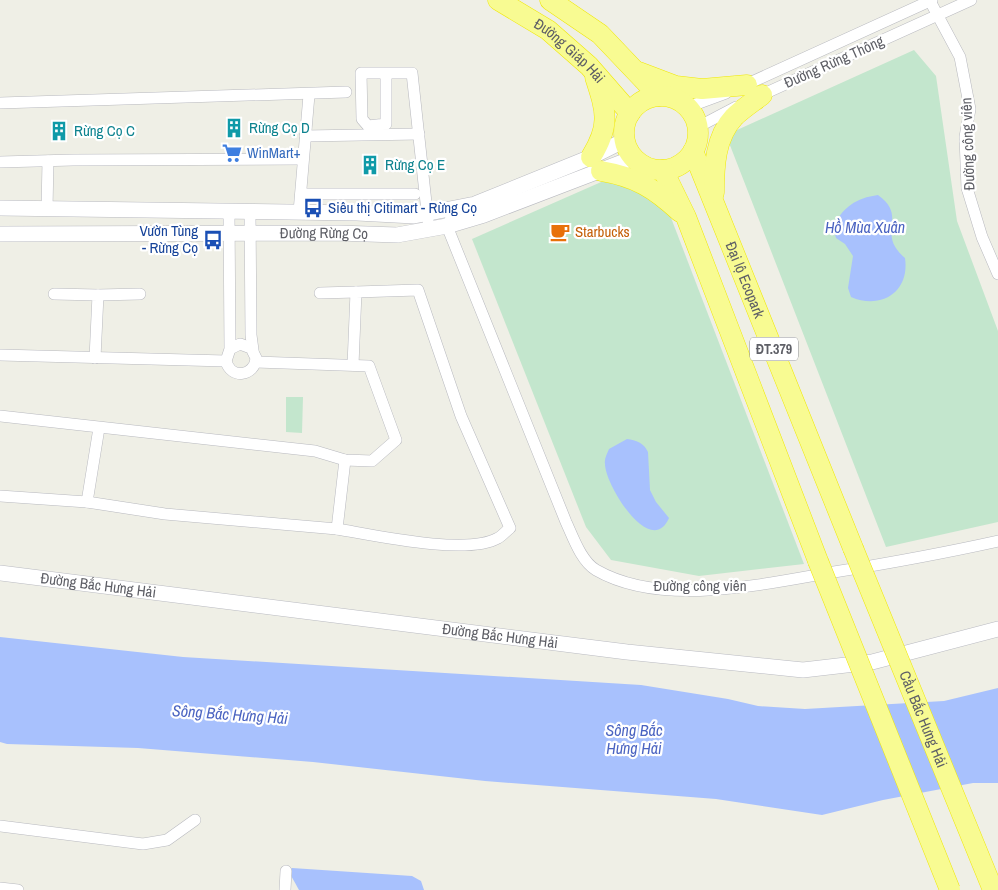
<svg xmlns="http://www.w3.org/2000/svg" width="998" height="890" font-family="'Archivo Narrow',sans-serif">
<style>
.green{fill:#c3e6cd}
.water{fill:#a8c1fd}
.lines{fill:none;stroke-linecap:round;stroke-linejoin:round}
.street-casing{stroke:#b8b9bf;stroke-width:12}
.secondary-casing{stroke:#b9bac1;stroke-width:16}
.highway-casing{stroke:#f0e805;stroke-width:21}
.street{stroke:#fff;stroke-width:11}
.secondary{stroke:#fff;stroke-width:15}
.highway{stroke:#f8fb92;stroke-width:20}
.highway-bridge-casing{stroke:#f0e805;stroke-width:21;stroke-linecap:butt}
.highway-bridge{stroke:#f8fb92;stroke-width:20}
.labels{text-anchor:middle;stroke-width:4.5;stroke-linejoin:round;paint-order:stroke}
.shield{fill:#fff;stroke:#8e8f94;stroke-width:1}
.shield-label{font-size:14px;font-weight:bold;fill:#5e5f66}
.street-label{font-size:15px;fill:#5e5f66;stroke:#fff}
.culture-label{font-size:15px;fill:#0d838f;stroke:#fff;text-anchor:start}
.shop-label{font-size:15px;fill:#366cbe;stroke:#fff;text-anchor:start}
.transit-label{font-size:15px;fill:#164399;stroke:#fff;text-anchor:start}
.food-label{font-size:15px;fill:#c56008;stroke:#fff;text-anchor:start}
.water-label{font-size:16px;font-style:italic;fill:#4a63c1;stroke:#fff}
</style>
<rect width="100%" height="100%" fill="#efefe6"/>
<g class="green">
<polygon points="914,50 936,76 957,221 998,331 998,522 886,547 726,135"/>
<polygon points="608,179 633,183 668,210 804,564 699,576 611,560 586,527 472,239"/>
<polygon points="286,397 303,397 302,433 286,432"/>
</g>
<g class="water">
<path d="M878,195C909,217 875,233 905,258C910,292 881,310 851,297L848,288L853,256L845,244L836,238L833,227C843,207 856,198 878,195Z"/>
<path d="M627,439C636,440 644,443 648,452L650,490L656,502L669,518C651,559 605,485 605,464C604,459 607,454 609,449Z"/>
<polygon points="0,637 183,657 641,685 728,699 758,706 805,709 944,701 998,688 998,783 973,783 883,800 822,815 716,799 485,781 313,762 138,748 7,744 0,742"/>
<polygon points="292,868 412,876 421,881 424,890 299,890 289,872"/>
</g>
<g class="lines">
<defs>
<g id="street">
<polyline points="930,1 960,57 970,109 965,137 967,188 982,237 998,274"/>
<polyline points="386,73 386,124 368,126 362,119 361,73 412,73 428,221"/>
<polyline points="743,86 932,0"/>
<polyline points="757,97 971,0"/>
<polyline points="0,103 346,92"/>
<polyline points="688,107 726,93"/>
<polyline points="698,127 736,107"/>
<polyline points="305,136 419,134"/>
<polyline points="0,162 73,160 303,159"/>
<polyline points="301,194 415,194"/>
<polyline points="47,209 48,161"/>
<path d="M229,212L230,349L226,361C231,380 255,376 256,358L251,348L240,344L230,349"/>
<polyline points="250,212 251,335 253,350"/>
<polyline points="299,212 309,95"/>
<path d="M450,220L447,226L566,522C573,537 581,561 596,570C662,608 763,584 834,572C889,563 944,553 998,541"/>
<polyline points="320,293 356,292"/>
<polyline points="54,294 98,295 95,358"/>
<polyline points="98,295 140,294"/>
<polyline points="0,355 226,361"/>
<polyline points="0,416 315,451 345,460 372,461 396,440 369,366 256,362"/>
<polyline points="0,496 87,502 99,428"/>
<polyline points="87,502 165,514 337,529 345,460"/>
<path d="M337,529C373,535 467,556 498,538C502,536 506,531 510,528L461,416L418,290L356,292L353,365"/>
<polyline points="0,826 143,844 167,840 195,820"/>
<polyline points="0,888 18,890"/>
<polyline points="285,890 286,871"/>
</g>
<g id="secondary">
<polyline points="0,208 357,213 414,216 475,204 591,157 625,140"/>
<path id="s1" d="M0,234L338,233L397,235L447,226L484,215L633,158"/>
<path id="s2" d="M0,573L627,652L803,670L872,662L998,629"/>
</g>
<g id="highway">
<path id="s3" d="M498,0L548,30L589,66L630,113"/>
<polyline points="550,0 600,34 659,96"/>
<polyline points="639,72 676,86 702,89 747,85"/>
<circle cx="661" cy="133" r="37"/>
<path id="s4" d="M693,151L853,548"/>
<path d="M591,157C611,125 606,111 595,77"/>
<polyline points="663,170 686,217 818,561"/>
<path d="M601,171C636,177 654,188 680,212"/>
<path d="M714,193C714,167 715,137 734,117C742,109 753,102 762,95"/>
</g>
</defs>
<use href="#street" class="street-casing"/>
<use href="#secondary" class="secondary-casing"/>
<use href="#highway" class="highway-casing"/>
<use href="#street" class="street"/>
<use href="#secondary" class="secondary"/>
<use href="#highway" class="highway"/>
<defs>
<g id="highway-bridge">
<path id="s5" d="M853,548L993,890"/>
<polyline points="818,561 950,890"/>
</g>
</defs>
<use href="#highway-bridge" class="highway-bridge-casing"/>
<use href="#highway-bridge" class="highway-bridge"/>
</g>
<defs>
<symbol id="building-bare" viewBox="-9 -9 18 18"><path d="M-4-6H4V6H1V3H-1V6H-4ZM-2.5-4.3h1.7v1.8h-1.7ZM.8-4.3h1.7v1.8H.8ZM-2.5-1h1.7V.8h-1.7ZM.8-1h1.7V.8H.8Z" fill="#0f9aa8" stroke="#fff" stroke-width="2.5" paint-order="stroke"/></symbol>
<symbol id="supermarket-bare" viewBox="-9 -9 18 18"><path d="M-6-5.5h2.5l.6 2H6L4.5 2H-2.5L-4.4-4H-6ZM-1.5 3.2a1.3 1.3 0 1 0 .1 0ZM3 3.2a1.3 1.3 0 1 0 .1 0Z" fill="#3f7fe0" stroke="#fff" stroke-width="2.5" paint-order="stroke"/></symbol>
<symbol id="bus-bare" viewBox="-9 -9 18 18"><path d="M-5-6H5V4H4V6H2V4H-2V6H-4V4H-5ZM-3.5-4V0h7V-4ZM-3.5 1.2v1.5H-2V1.2ZM2 1.2v1.5H3.5V1.2Z" fill="#1a4fb4" stroke="#fff" stroke-width="2.5" paint-order="stroke"/></symbol>
<symbol id="cafe-bare" viewBox="-9 -9 18 18"><path d="M-5.5-4.5H6V0H3Q3 3.5 0 3.5H-2.5Q-5.5 3.5-5.5 0ZM3-3.2v2h1.7v-2ZM-6 4.5H4V6H-6Z" fill="#e8710a" stroke="#fff" stroke-width="2.5" paint-order="stroke"/></symbol>
</defs>
<g fill-rule="evenodd">
<use href="#building-bare" x="220" y="114" width="28" height="28"/>
<use href="#building-bare" x="45" y="117" width="28" height="28"/>
<use href="#supermarket-bare" x="218" y="139" width="28" height="28"/>
<use href="#building-bare" x="356" y="151" width="28" height="28"/>
<use href="#bus-bare" x="299" y="194" width="28" height="28"/>
<use href="#cafe-bare" x="546" y="218" width="28" height="28"/>
<use href="#bus-bare" x="199" y="226" width="28" height="28"/>
</g>
<g class="labels">
<rect class="shield" x="750" y="337.5" width="48" height="23" rx="4"/>
<g class="shield-label">
<text x="774" y="354">ĐT.379</text>
</g>
<g class="street-label">
<text dy="5" stroke="none"><textPath href="#s3" startOffset="88">Đường Giáp Hải</textPath></text>
<text transform="translate(834 62) rotate(-24)" y="5">Đường Rừng Thông</text>
<text transform="translate(968 144) rotate(-92)" y="5">Đường công viên</text>
<text dy="5" stroke="none"><textPath href="#s1" startOffset="324">Đường Rừng Cọ</textPath></text>
<text dy="5" stroke="none"><textPath href="#s4" startOffset="139">Đại lộ Ecopark</textPath></text>
<text dy="5" stroke="none"><textPath href="#s2" startOffset="99">Đường Bắc Hưng Hải</textPath></text>
<text x="700" y="591">Đường công viên</text>
<text dy="5" stroke="none"><textPath href="#s2" startOffset="504">Đường Bắc Hưng Hải</textPath></text>
<text dy="5" stroke="none"><textPath href="#s5" startOffset="185">Cầu Bắc Hưng Hải</textPath></text>
</g>
<g class="culture-label">
<text x="249" y="133">Rừng Cọ D</text>
<text x="74" y="136">Rừng Cọ C</text>
<text x="385" y="170">Rừng Cọ E</text>
</g>
<g class="shop-label">
<text x="247" y="158">WinMart+</text>
</g>
<g class="transit-label">
<text x="328" y="213">Siêu thị Citimart - Rừng Cọ</text>
<text x="198" y="236" text-anchor="end">Vườn Tùng<tspan x="198" dy="17">- Rừng Cọ</tspan></text>
</g>
<g class="food-label">
<text x="575" y="237">Starbucks</text>
</g>
<g class="water-label">
<text x="865" y="233">Hồ Mùa Xuân</text>
<text transform="translate(230 714) rotate(4)" y="6">Sông Bắc Hưng Hải</text>
<text x="634" y="736">Sông Bắc<tspan x="634" dy="18">Hưng Hải</tspan></text>
</g>
</g>
</svg>
